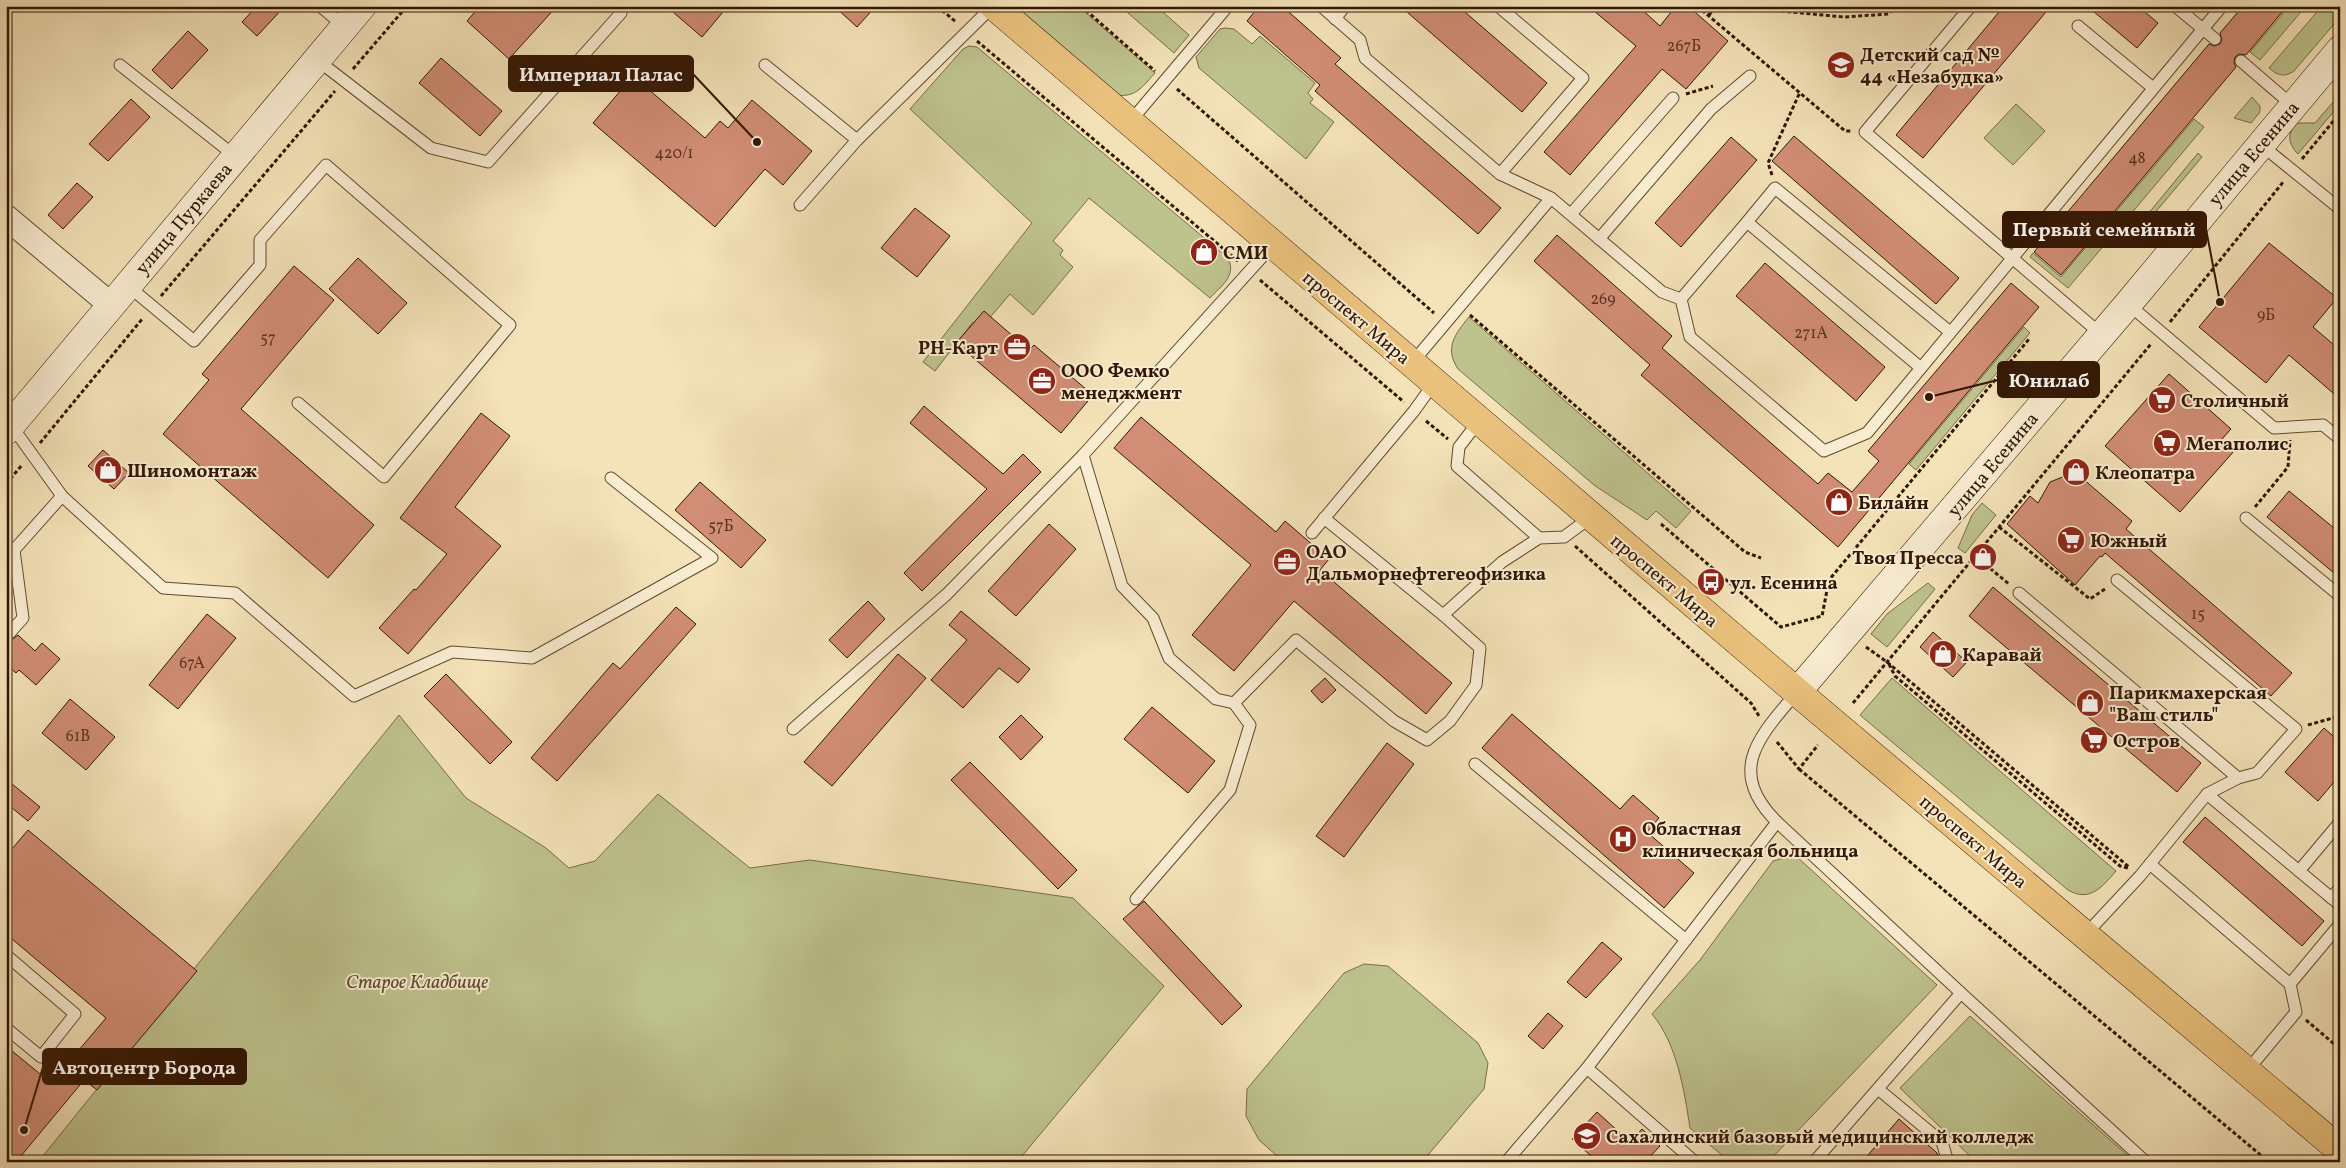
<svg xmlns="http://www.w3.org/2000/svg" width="2346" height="1168" font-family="Vollkorn,serif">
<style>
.green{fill:#bec28d;stroke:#786c48}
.building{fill:#d18d75;stroke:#321603}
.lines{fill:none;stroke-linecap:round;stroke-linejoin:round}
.lane-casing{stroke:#624930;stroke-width:13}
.street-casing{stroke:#624930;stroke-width:26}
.secondary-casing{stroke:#321603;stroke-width:29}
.primary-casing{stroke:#321603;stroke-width:29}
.path{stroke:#321603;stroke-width:3;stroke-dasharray:4 2.5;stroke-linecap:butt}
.lane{stroke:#f8ecd1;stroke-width:11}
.street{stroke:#f8ecd1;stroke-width:24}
.secondary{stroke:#f8ecd1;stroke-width:28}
.primary{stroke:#eac17c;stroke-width:28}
.labels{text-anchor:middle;stroke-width:4;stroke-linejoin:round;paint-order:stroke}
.number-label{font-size:16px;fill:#5a3420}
.poi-label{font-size:19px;font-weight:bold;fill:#321603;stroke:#f8ecd1;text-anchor:start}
.street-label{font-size:19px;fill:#321603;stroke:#f8ecd1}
.park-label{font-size:19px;font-style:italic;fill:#5c4a2c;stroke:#f8ecd1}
.leader{fill:none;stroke:#321603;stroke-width:2}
.callout-dot{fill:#321603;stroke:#f8ecd1;stroke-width:2}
.callout{fill:#321603;stroke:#321603;stroke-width:2}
.callout-label{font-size:20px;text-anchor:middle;font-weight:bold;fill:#fff}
</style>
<rect width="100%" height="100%" fill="#f4e2b8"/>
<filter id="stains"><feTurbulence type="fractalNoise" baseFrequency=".004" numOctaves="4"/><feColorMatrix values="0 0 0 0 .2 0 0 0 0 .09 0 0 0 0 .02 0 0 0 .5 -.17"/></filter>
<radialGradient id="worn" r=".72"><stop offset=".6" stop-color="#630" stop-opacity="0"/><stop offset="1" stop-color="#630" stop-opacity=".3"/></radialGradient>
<g class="green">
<path d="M1010,6H1078L1155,73C1144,85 1136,98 1117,95Z"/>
<polygon points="1120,6 1156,6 1189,35 1174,53"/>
<polygon points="2289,6 2306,6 2260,60 2250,52"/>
<path d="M2322,6H2340V17L2294,71C2284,78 2277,75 2269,68Z"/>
<polygon points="1225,28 1234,29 1252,44 1260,36 1315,83 1308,93 1313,99 1310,103 1334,122 1306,159 1199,68 1196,57 1220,29"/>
<path d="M969,46L977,47L1228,258C1237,276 1221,286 1210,298L1089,198L1053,241L1063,250L1060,255L1073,267L1033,315L1010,294L981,328L973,322L935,371L923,362L1032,223L910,109L963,49Z"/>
<path d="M2340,94V104L2298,154C2288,144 2287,134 2296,123H2315Z"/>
<polygon points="2252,97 2260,106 2260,112 2251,123 2234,118"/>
<polygon points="2016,104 2045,131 2013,165 1984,138"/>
<polygon points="2194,119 2204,127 2124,222 2114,214"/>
<polygon points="2198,153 2202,157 2137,234 2134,231"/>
<polygon points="2107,222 2117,230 2068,288 2030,257 2033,253 2061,277"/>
<path d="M1469,317L1691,511L1676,528L1656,511L1647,520L1594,485L1458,369C1444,348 1455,334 1469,317Z"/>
<polygon points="2024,327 2030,333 1916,470 1909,464"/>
<polygon points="1982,503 1996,515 1965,553 1958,548 1972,515"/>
<polygon points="1928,583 1935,589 1887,647 1871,634 1887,614"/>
<path d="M1892,678L2116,871C2103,886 2090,903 2068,890L1860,715Z"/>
<polygon points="399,715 466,798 546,848 569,868 595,861 658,794 750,868 810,860 1073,898 1164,986 1017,1162 38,1162"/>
<path d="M1795,855L1937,985L1768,1162H1724V1157L1690,1128C1684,1089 1677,1044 1652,1014L1700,960L1773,861Z"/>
<polygon points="1364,964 1388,966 1478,1043 1488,1063 1484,1089 1422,1162 1284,1162 1259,1140 1246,1116 1247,1089 1344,973"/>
<polygon points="1970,1016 2135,1162 1976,1162 1900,1088"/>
</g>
<g class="building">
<polygon points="257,6 285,6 257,36 242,22"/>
<polygon points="480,6 557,6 509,59 467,21"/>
<polygon points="666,6 728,6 702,37"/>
<polygon points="834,6 876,6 857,27"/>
<polygon points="1259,6 1282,6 1341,58 1335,64 1501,208 1478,234 1315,91 1320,85 1247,21"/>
<polygon points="1400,6 1458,6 1547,83 1522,112"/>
<polygon points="1588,6 1638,6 1660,26 1676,6 1688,6 1728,41 1686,89 1662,69 1570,175 1544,152 1636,46"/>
<polygon points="2004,6 2051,6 1923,158 1896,135"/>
<polygon points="2087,6 2138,6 2158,23 2137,48"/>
<polygon points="2243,6 2287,6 2246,55 2239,54 2235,57 2234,63 2236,67 2061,275 2034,252 2209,44 2214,46 2220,44 2222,40 2220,33"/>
<polygon points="188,31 208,50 172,89 152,70"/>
<polygon points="441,58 502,111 480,136 419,83"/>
<polygon points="633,76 705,138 720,121 728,128 752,100 812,151 783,185 765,169 715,227 593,123"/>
<polygon points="131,99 150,117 108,161 89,144"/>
<polygon points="1794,136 1959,278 1936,304 1772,161"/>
<polygon points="1731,137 1757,160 1681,247 1655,223"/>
<polygon points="77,183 93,197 63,229 48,215"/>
<polygon points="915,208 950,236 917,277 881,248"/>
<polygon points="1557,235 1672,336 1662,348 1818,484 1828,473 1852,492 1879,461 1868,451 2011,283 2039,307 1838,547 1641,375 1650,365 1534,261"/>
<polygon points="2269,243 2337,298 2313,327 2340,350 2340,399 2289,355 2266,383 2199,327"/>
<polygon points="358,258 407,303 378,334 329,289"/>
<polygon points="1765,263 1885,367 1856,401 1736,296"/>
<polygon points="294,266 334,300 241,409 374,525 328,578 163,434 209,380 202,374"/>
<polygon points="984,311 1029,350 1034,345 1093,395 1061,433 956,343"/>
<polygon points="2169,374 2231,429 2222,439 2235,450 2180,512 2105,446"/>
<polygon points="924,406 1003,474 1023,454 1041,472 922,591 904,573 987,489 910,423"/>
<polygon points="481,413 510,436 455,507 501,546 408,654 379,628 414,589 416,590 447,554 400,518"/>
<polygon points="1141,417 1276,532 1285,521 1329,559 1320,570 1452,683 1426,714 1294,601 1234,671 1192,635 1251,565 1114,448"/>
<polygon points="103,450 129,473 114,489 88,466"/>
<polygon points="2075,472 2132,521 2126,529 2292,673 2271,696 2105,553 2102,557 2100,556 2075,585 2007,524 2030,496 2038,503 2050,482"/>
<polygon points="700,482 766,540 741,568 675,510"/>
<polygon points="2289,491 2340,533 2340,578 2267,517"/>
<polygon points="1049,524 1076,549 1016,616 988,591"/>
<polygon points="1993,587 2201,763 2177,792 1969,616"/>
<polygon points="868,601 885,619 847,658 829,640"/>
<polygon points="676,607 696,624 557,781 531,758 613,663 620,669"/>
<polygon points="961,611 1030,669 1018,683 999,668 963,708 931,680 967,640 949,625"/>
<polygon points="207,614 236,638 178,709 149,685"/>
<polygon points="1933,632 1967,662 1953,677 1920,647"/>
<polygon points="18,635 35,651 42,643 60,659 36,685 19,670 16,673 6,664 6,644"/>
<polygon points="898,654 926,678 832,786 804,762"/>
<polygon points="446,674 512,742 490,764 424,696"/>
<polygon points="1325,678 1336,690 1322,703 1311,691"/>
<polygon points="70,699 115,737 86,770 42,733"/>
<polygon points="1152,707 1215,761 1188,793 1124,739"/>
<polygon points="1512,714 1620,809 1633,795 1659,818 1647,832 1694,873 1664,908 1482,748"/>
<polygon points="1021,715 1043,737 1021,760 999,737"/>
<polygon points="2324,728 2340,742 2340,775 2318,801 2285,772"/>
<polygon points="1387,743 1414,764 1344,857 1316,836"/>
<polygon points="970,762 1077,870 1058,889 951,780"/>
<polygon points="6,779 40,807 28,821 6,803"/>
<polygon points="2205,817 2324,921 2302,946 2183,842"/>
<polygon points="28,830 197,971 97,1090 84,1080 16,1162 6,1162 6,1046 51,1083 106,1018 6,934 6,856"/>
<polygon points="1144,901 1242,1006 1222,1025 1123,919"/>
<polygon points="1602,942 1622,959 1586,998 1567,982"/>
<polygon points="1548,1013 1563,1026 1543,1049 1528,1036"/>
<polygon points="1597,1112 1630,1142 1642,1129 1660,1146 1645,1162 1598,1162 1572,1139"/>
<polygon points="1899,1119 1937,1153 1940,1162 1862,1162"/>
</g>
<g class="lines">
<defs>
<g id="lane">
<polyline points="320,6 344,26"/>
<polyline points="1321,6 1360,40 1365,58 1500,174 1551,198"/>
<polyline points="1498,6 1583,78 1500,174"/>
<polyline points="1971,6 1865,132 2102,335"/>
<polyline points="2175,6 2215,39"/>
<polyline points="1335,19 1345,6"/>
<polyline points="2078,26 2153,88"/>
<polyline points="316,59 431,148 488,162 621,13"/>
<polyline points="2241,61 2292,105"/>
<polyline points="120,65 235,156"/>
<polyline points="765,65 857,140"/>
<polyline points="1129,123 1228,6"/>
<polyline points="2260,144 2340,209"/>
<polyline points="800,205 857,140 993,6"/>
<polyline points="1571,214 1673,98"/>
<polyline points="1747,222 1775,188 1950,332"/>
<polyline points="1599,239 1711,109 1750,76"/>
<polyline points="1273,245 1083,455 1122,586 1153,618 1169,658 1216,699 1234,703 1296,640 1394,721 1427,740 1450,721 1476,685 1480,648 1443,615 1502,562 1539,538 1564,537 1591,517"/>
<polyline points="127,285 194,341 260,265 260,240 326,165 510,325 384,477 298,403"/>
<polyline points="1681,299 1747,222 1921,368"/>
<polyline points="2128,304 2274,428 2323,425 2340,439"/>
<polyline points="1412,363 1551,198 1662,292 1681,299 1690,337 1824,451 1867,433 2222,6"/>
<polyline points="1479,421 1459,447 1457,466 1539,538"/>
<polyline points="11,425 62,496 163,588 235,593 354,696 452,652 532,658 712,558 611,478"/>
<polyline points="1324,518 1443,615"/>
<polyline points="2246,518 2340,596"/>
<polyline points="1312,533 1414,411 1434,383"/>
<polyline points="2117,580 2296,729 2257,773 2238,778"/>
<polyline points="2019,593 2238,778 2207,794 2140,876 2085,935"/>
<polyline points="6,637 23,618 14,550 62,496"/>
<path d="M1797,692C1760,736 1725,770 1777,822L1961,993L1814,1162"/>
<polyline points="793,729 947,594 1083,455"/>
<polyline points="1475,764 1686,940"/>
<polyline points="2207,794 2299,871"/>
<polyline points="2340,822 2299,871 2340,905"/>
<polyline points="2150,864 2290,984 2296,1012 2247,1071"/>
<polyline points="2331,898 2340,888"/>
<polyline points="1136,899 1230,790 1250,725 1234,703"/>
<polyline points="6,955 75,1014 41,1057 6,1028"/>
<polyline points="2290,984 2340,924"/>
<polyline points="1961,993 2146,1162"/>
<polyline points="1587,1068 1695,1162"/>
<polyline points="1878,1089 1942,1142 1948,1162"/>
<polyline points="1506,1162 1587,1068 1777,822"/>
</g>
<polyline id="street" points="6,217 111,305"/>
<g id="secondary">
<polyline points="6,431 362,6"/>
<polyline points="1797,692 2128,304 2340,50"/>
</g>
<polyline id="primary" points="994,6 1797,692 2340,1150"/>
</defs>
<use href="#lane" class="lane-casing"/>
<use href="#street" class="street-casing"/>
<use href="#secondary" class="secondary-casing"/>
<use href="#primary" class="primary-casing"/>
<g class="path">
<polyline points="937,6 956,22"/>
<polyline points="1081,6 1155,71"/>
<polyline points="1697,6 1845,131 1851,131"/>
<polyline points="1762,6 1770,10 1844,17 1889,14 1895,6"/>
<polyline points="1709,15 1716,6"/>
<polyline points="977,41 1238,261"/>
<polyline points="353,69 407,6"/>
<polyline points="1177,89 1434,313"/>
<polyline points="1686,94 1713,86"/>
<polyline points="2302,159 2340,113"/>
<polyline points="1772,175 1768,163 1800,92"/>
<polyline points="1260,280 1404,402"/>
<polyline points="161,296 335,91"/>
<polyline points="1470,315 1745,552 1761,558"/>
<polyline points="2170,322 2284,181"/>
<polyline points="1426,421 1448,439"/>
<polyline points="40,443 143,318"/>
<polyline points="6,484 22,465"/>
<polyline points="2255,507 2288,467 2290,440"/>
<polyline points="1661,524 1781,627 1822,616 1829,580 2029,339"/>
<polyline points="1999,527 2090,599 2105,589"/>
<polyline points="1575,546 1751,703 1759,716"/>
<polyline points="1975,556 2009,584"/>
<polyline points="1866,647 1887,662 2129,867"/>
<polyline points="1889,664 1895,676 2120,866 2128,868"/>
<polyline points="1853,703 2151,344"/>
<polyline points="2308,725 2340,716"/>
<polyline points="1777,742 1799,769 1818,745"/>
<polyline points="1799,769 2269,1162"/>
<polyline points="2306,1020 2340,1049"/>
</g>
<use href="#lane" class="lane"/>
<use href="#street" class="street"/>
<use href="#secondary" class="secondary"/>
<use href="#primary" class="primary"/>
</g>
<defs>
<symbol id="school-disc" viewBox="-11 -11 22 22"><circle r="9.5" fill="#8f2418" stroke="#f8ecd1"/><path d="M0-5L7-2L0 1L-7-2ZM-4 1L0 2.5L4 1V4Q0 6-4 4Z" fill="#fff"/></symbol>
<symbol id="shop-disc" viewBox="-11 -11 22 22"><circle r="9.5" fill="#8f2418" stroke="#f8ecd1"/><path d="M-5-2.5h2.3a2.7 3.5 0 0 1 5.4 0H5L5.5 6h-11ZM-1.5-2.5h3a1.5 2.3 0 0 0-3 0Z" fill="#fff"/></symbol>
<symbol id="office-disc" viewBox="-11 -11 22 22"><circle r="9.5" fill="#8f2418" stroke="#f8ecd1"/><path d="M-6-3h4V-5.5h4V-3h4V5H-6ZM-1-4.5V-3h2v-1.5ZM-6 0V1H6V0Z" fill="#fff"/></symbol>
<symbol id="supermarket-disc" viewBox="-11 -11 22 22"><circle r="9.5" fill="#8f2418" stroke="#f8ecd1"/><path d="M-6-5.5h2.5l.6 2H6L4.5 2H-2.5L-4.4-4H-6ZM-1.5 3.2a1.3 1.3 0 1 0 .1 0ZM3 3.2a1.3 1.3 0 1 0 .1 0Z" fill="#fff"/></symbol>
<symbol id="bus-disc" viewBox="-11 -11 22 22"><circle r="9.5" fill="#8f2418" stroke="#f8ecd1"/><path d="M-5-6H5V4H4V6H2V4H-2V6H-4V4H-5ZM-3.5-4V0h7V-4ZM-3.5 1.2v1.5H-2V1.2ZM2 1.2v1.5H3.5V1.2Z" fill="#fff"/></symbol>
<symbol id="hospital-disc" viewBox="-11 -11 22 22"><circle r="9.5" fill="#8f2418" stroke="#f8ecd1"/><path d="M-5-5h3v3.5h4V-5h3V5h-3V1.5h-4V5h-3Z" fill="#fff"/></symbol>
<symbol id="university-disc" viewBox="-11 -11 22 22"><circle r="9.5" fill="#8f2418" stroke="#f8ecd1"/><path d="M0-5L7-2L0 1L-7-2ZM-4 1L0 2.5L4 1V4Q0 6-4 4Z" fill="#fff"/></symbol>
</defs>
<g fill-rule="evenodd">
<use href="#school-disc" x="1825" y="49" width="32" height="32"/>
<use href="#shop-disc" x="1188" y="236" width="32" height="32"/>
<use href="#office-disc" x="1001" y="331" width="32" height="32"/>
<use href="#office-disc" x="1026" y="365" width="32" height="32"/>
<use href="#supermarket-disc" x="2146" y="384" width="32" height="32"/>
<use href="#supermarket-disc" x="2151" y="427" width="32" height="32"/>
<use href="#shop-disc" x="92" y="454" width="32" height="32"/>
<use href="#shop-disc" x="2060" y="456" width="32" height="32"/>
<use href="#shop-disc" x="1823" y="486" width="32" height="32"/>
<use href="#supermarket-disc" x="2055" y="524" width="32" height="32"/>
<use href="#shop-disc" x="1967" y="541" width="32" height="32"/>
<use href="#office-disc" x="1271" y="546" width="32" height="32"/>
<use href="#bus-disc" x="1695" y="566" width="32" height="32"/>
<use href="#shop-disc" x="1927" y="638" width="32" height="32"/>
<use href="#shop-disc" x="2074" y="687" width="32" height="32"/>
<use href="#supermarket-disc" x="2078" y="724" width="32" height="32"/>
<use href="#hospital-disc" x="1607" y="823" width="32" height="32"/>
<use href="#university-disc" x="1571" y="1120" width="32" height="32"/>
</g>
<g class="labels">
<g class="number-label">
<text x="1684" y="51">267Б</text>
<text x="674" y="158">420/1</text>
<text x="2137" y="163">48</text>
<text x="1603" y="304">269</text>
<text x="2266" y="320">9Б</text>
<text x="1811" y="338">271А</text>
<text x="268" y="343">57</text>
<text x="721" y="531">57Б</text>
<text x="2198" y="619">15</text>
<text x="192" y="668">67А</text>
<text x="78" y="741">61В</text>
</g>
<g class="poi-label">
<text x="1860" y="61">Детский сад №<tspan x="1860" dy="22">44 «Незабудка»</tspan></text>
<text x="1223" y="259">СМИ</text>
<text x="998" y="354" text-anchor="end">РН-Карт</text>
<text x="1061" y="377">ООО Фемко<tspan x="1061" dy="22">менеджмент</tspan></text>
<text x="2181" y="407">Столичный</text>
<text x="2186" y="450">Мегаполис</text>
<text x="127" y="477">Шиномонтаж</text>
<text x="2095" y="479">Клеопатра</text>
<text x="1858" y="509">Билайн</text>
<text x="2090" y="547">Южный</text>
<text x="1306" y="558">ОАО<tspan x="1306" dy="22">Дальморнефтегеофизика</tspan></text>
<text x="1964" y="564" text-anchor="end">Твоя Пресса</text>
<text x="1730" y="589">ул. Есенина</text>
<text x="1962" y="661">Каравай</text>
<text x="2109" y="699">Парикмахерская<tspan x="2109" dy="22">"Ваш стиль"</tspan></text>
<text x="2113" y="747">Остров</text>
<text x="1642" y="835">Областная<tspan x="1642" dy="22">клиническая больница</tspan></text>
<text x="1606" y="1143">Сахалинский базовый медицинский колледж</text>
</g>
<g class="street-label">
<text transform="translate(2253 153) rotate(-50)" y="7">улица Есенина</text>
<text transform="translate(183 218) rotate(-50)" y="7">улица Пуркаева</text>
<text transform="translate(1357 317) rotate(40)" y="7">проспект Мира</text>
<text transform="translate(1992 464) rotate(-50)" y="7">улица Есенина</text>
<text transform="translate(1665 580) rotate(40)" y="7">проспект Мира</text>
<text transform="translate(1974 841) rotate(40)" y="7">проспект Мира</text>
</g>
<g class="park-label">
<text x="417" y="988">Старое Кладбище</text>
</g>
</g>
<path class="leader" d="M757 142L693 74M2220 302L2206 229M1929 397L1998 380M24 1130L43 1067"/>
<g class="callout-dot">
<circle cx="757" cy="142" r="5"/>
<circle cx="2220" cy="302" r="5"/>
<circle cx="1929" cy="397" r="5"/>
<circle cx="24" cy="1130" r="5"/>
</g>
<g class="callout">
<rect x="509" y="56" width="184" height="35" rx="5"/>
<rect x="2003" y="212" width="203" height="35" rx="5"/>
<rect x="1998" y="362" width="101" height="35" rx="5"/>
<rect x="43" y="1049" width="203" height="35" rx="5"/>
</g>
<g class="callout-label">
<text x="601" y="81">Империал Палас</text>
<text x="2104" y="236">Первый семейный</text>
<text x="2049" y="387">Юнилаб</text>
<text x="144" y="1074">Автоцентр Борода</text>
</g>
<rect width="2346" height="1168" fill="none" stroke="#f4e2b8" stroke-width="25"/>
<rect x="8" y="8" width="2331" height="1153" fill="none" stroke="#321603" stroke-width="2.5"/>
<rect x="12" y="12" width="2321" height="1143" fill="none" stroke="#321603"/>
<rect width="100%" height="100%" filter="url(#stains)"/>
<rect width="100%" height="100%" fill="url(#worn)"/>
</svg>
